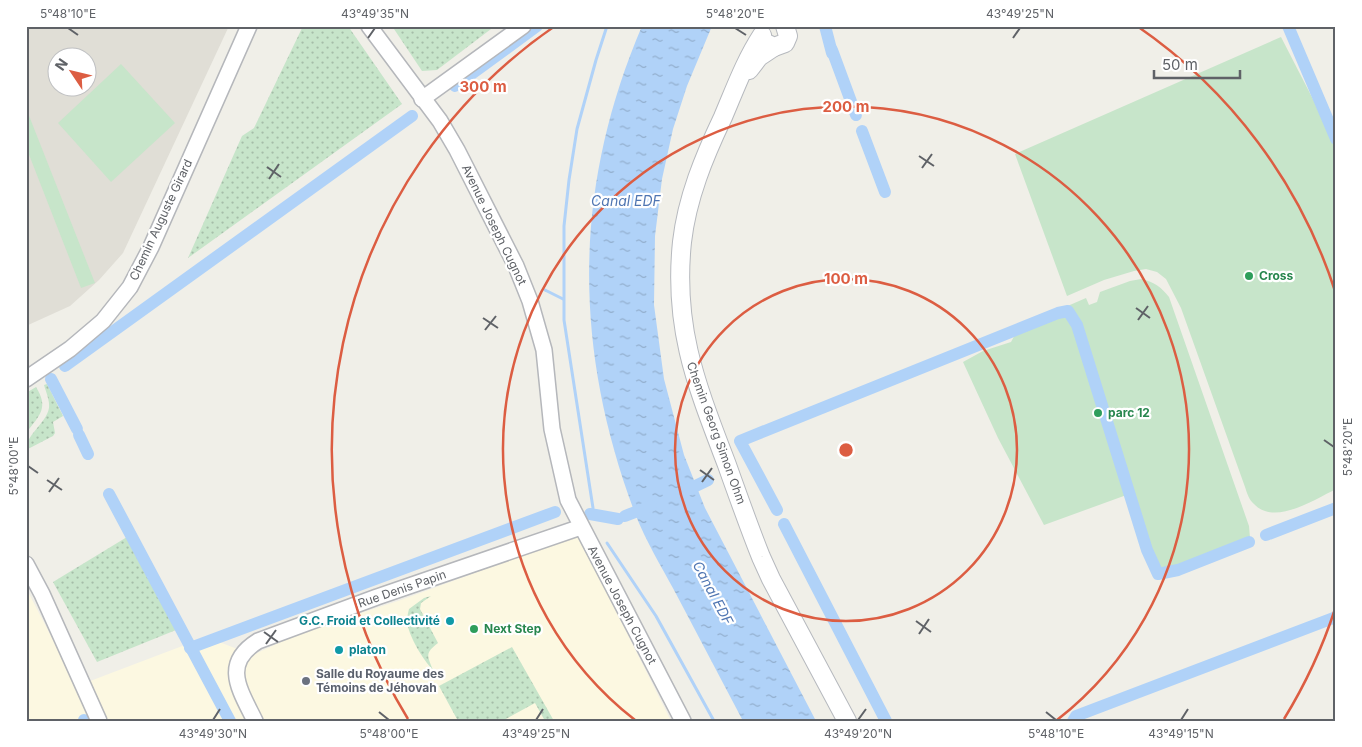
<svg xmlns="http://www.w3.org/2000/svg" width="1362" height="747" font-family="Inter,sans-serif">
<style>
.commercial{fill:#fcf8e1}
.education{fill:#e0ded6;fill-rule:evenodd}
.grass{fill:url(#grass-dots)}
.pitch{fill:#c7e5ca}
.water{fill:url(#water-ripples)}
.lines{fill:none;stroke-linecap:round;stroke-linejoin:round}
.stream{stroke:#b0d2f8;stroke-width:3}
.canal{stroke:#b0d2f8;stroke-width:12}
.tertiary-casing{stroke:#b5b7bb;stroke-width:18}
.secondary-casing{stroke:#b6b9be;stroke-width:20}
.tertiary{stroke:#fff;stroke-width:15}
.secondary{stroke:#fff;stroke-width:18}
.ticks{fill:none;stroke:#5f6267;stroke-width:2}
.ring{fill:none;stroke:#dc5d42;stroke-width:2.5}
.leisure-dot{fill:#2e9e5b;stroke:#fff;stroke-width:2}
.culture-dot{fill:#0f9aa8;stroke:#fff;stroke-width:2}
.worship-dot{fill:#6b7280;stroke:#fff;stroke-width:2}
.labels{text-anchor:middle;stroke-width:4.5;stroke-linejoin:round;paint-order:stroke}
.street-label{font-size:12px;fill:#5f6267;stroke:#fff}
.leisure-label{font-size:12px;font-weight:bold;fill:#27864d;stroke:#fff;text-anchor:start}
.culture-label{font-size:12px;font-weight:bold;fill:#0d838f;stroke:#fff;text-anchor:end}
.worship-label{font-size:12px;font-weight:bold;fill:#5b616d;stroke:#fff;text-anchor:start}
.water-label{font-size:14px;font-style:italic;fill:#5076b2;stroke:#fff}
.centre{fill:#dc5d42;stroke:#fff;stroke-width:2.5}
.ring-label{font-size:15px;text-anchor:middle;font-weight:bold;fill:#dc5d42;stroke:#fff;stroke-width:4.5;stroke-linejoin:round;paint-order:stroke}
.neatline{fill:none;stroke:#5f6267;stroke-width:2}
.ticks-label{font-size:12px;text-anchor:middle;fill:#5f6267}
</style>
<defs>
<pattern id="grass-dots" width="8" height="8" patternUnits="userSpaceOnUse" patternTransform="scale(1.25)"><rect width="8" height="8" fill="#c7e5ca"/><path d="M2 2h.1M6 6h.1" fill="none" stroke="#a5bda8" stroke-width="1.8" stroke-linecap="round"/></pattern>
<pattern id="water-ripples" width="26" height="14" patternUnits="userSpaceOnUse" patternTransform="scale(1.25)"><rect width="26" height="14" fill="#b0d2f8"/><path d="M2 4q2-2 4 0t4 0M15 11q2-2 4 0t4 0" fill="none" stroke="#92aecd"/></pattern>
</defs>
<rect width="100%" height="100%" fill="#f0efe8"/>
<polygon class="commercial" points="578,535 671,721 26,721 26,588 77,686 206,637 253,655 302,632 401,600"/>
<path class="education" d="M26,26H229L123,253L99,280L70,306L26,326ZM58,58H88V88H58Z"/>
<g class="grass">
<polygon points="303,26 348,26 402,104 188,258 242,136 254,128"/>
<polygon points="392,26 495,26 437,70 422,71"/>
<path d="M47,384L63,416L53,422L55,433L53,436L26,450C26,434 46,424 49,408C50,401 46,392 44,385Z"/>
<path d="M36,387C49,408 40,415 26,433V393Z"/>
<polygon points="127,537 176,630 97,662 53,582"/>
<path d="M431,596L421,603L420,609L438,643C425,653 427,655 433,670C423,660 408,635 407,621C407,617 408,613 409,609L424,598Z"/>
<polygon points="512,647 554,721 545,721 535,703 502,721 458,721 439,686"/>
</g>
<g class="pitch">
<path d="M1281,37L1334,140L1336,139V489C1314,500 1274,526 1254,504C1249,500 1247,493 1245,487L1181,308L1166,279L1157,272L1146,269L1134,271L1104,280L1067,296L1015,154Z"/>
<polygon points="121,64 175,123 111,182 58,123"/>
<polygon points="26,108 95,283 81,288 26,147"/>
<path d="M1141,279C1155,282 1161,287 1169,297L1249,526L1250,538L1160,572L1132,493L1044,525L998,438L963,362L983,351L1011,342L1019,327L1086,298L1089,305L1097,302L1100,292L1130,281Z"/>
</g>
<path class="water" d="M642,26H712L687,86L673,129L662,179L655,236L654,305L664,379L684,455L705,508L816,721H743C720,677 697,634 674,590C661,566 646,541 636,516C573,350 572,190 642,26Z"/>
<g class="lines">
<g class="stream">
<polyline points="545,290 563,299"/>
<polyline points="593,508 564,320 564,226 569,180 577,129 596,60 607,26"/>
<polyline points="607,543 656,616 714,721"/>
</g>
<g class="canal">
<polyline points="825,26 832,53"/>
<polyline points="1288,26 1336,139"/>
<polyline points="832,50 856,115"/>
<polyline points="455,86 537,26"/>
<polyline points="862,131 885,192"/>
<polyline points="65,366 412,116"/>
<polyline points="51,379 77,429"/>
<polyline points="79,435 88,454"/>
<polyline points="681,493 708,480"/>
<polyline points="109,494 230,721"/>
<polyline points="777,510 740,441 1058,313 1068,311 1077,325 1147,550 1158,574 1178,570 1249,542"/>
<polyline points="590,514 618,519"/>
<polyline points="625,516 651,506"/>
<polyline points="784,524 886,721"/>
<polyline points="1266,535 1336,508"/>
<polyline points="190,648 555,512"/>
<polyline points="84,720 85,721"/>
<polyline points="1073,721 1076,716 1336,617"/>
</g>
<defs>
<g id="tertiary">
<polyline points="369,26 440,121 457,150 516,266 530,301 544,350 552,429 568,500 683,721"/>
<polyline points="422,99 523,26"/>
<polyline points="26,379 70,349 103,321 130,287 151,247 249,26"/>
<polyline points="26,564 42,594 99,721"/>
<path d="M255,721C240,690 221,664 258,641L377,597L581,527"/>
</g>
<g id="secondary">
<path d="M762,35C745,61 735,89 723,117C704,157 687,198 682,242C673,329 697,386 727,465C738,496 749,527 761,557L771,579L847,721"/>
<polyline points="766,43 774,47 785,43 788,36 785,26"/>
<polyline points="749,70 759,57 774,47"/>
</g>
</defs>
<use href="#tertiary" class="tertiary-casing"/>
<use href="#secondary" class="secondary-casing"/>
<use href="#tertiary" class="tertiary"/>
<use href="#secondary" class="secondary"/>
</g>
<path class="ticks" d="M68,28L78,35M735,28L746,35M368,38L375,28M1013,38L1020,28M919,156L934,166M267,167L281,177M922,168L932,154M269,179L279,164M1136,308L1150,318M483,318L498,328M1138,320L1148,306M485,330L496,316M1324,440L1334,447M28,466L38,473M700,470L714,480M47,480L62,490M702,482L712,468M49,492L59,478M916,621L931,632M264,632L278,642M919,634L929,619M266,644L276,630M379,712L389,720M1046,712L1056,720M213,720L220,709M536,720L543,709M858,720L866,709M1181,720L1188,709"/>
<g class="ring">
<circle cx="846" cy="450" r="171"/>
<path d="M635 720A343 343 0 1 1 1057 720"/>
<path d="M1335 609A514 514 0 0 1 1284 719M408 719A514 514 0 0 1 555 26M1137 26A514 514 0 0 1 1335 291"/>
</g>
<g class="leisure-dot">
<circle cx="1249" cy="276" r="5"/>
<circle cx="1098" cy="413" r="5"/>
<circle cx="474" cy="629" r="5"/>
</g>
<g class="culture-dot">
<circle cx="450" cy="621" r="5"/>
<circle cx="339" cy="650" r="5"/>
</g>
<circle class="worship-dot" cx="306" cy="681" r="5"/>
<g class="labels">
<g class="street-label">
<text transform="translate(161 220) rotate(-65)" y="4">Chemin Auguste Girard</text>
<text transform="translate(494 225) rotate(64)" y="4">Avenue Joseph Cugnot</text>
<text transform="translate(716 433) rotate(70)" y="4">Chemin Georg Simon Ohm</text>
<text transform="translate(402 589) rotate(-19)" y="4">Rue Denis Papin</text>
<text transform="translate(622 605) rotate(62)" y="4">Avenue Joseph Cugnot</text>
</g>
<g class="leisure-label">
<text x="1259" y="280">Cross</text>
<text x="1108" y="417">parc 12</text>
<text x="484" y="633">Next Step</text>
</g>
<g class="culture-label">
<text x="440" y="625">G.C. Froid et Collectivité</text>
<text x="349" y="654" text-anchor="start">platon</text>
</g>
<g class="worship-label">
<text x="316" y="678">Salle du Royaume des<tspan x="316" dy="14">Témoins de Jéhovah</tspan></text>
</g>
<g class="water-label">
<text x="626" y="206">Canal EDF</text>
<text transform="translate(713 593) rotate(62)" y="5">Canal EDF</text>
</g>
</g>
<circle cx="846" cy="450" r="8" class="centre"/>
<g class="ring-label">
<text x="483" y="92">300 m</text>
<text x="846" y="112">200 m</text>
<text x="846" y="284">100 m</text>
</g>
<rect width="1362" height="747" fill="none" stroke="#ffffff" stroke-width="55"/>
<g transform="translate(72 72) rotate(305)"><circle r="24" fill="#ffffff" stroke="#bfc0c2"/>
<path d="M0-4L9 19L0 12L-9 19Z" fill="#dc5d42"/>
<text y="-8" font-size="14" font-weight="bold" text-anchor="middle" fill="#5f6267">N</text>
</g>
<path d="M1154 70v8h86v-8" fill="none" stroke="#5f6267" stroke-width="2.5"/>
<text x="1162" y="70" font-size="15" fill="#5f6267" stroke="#ffffff" stroke-width="4" paint-order="stroke">50 m</text>
<rect x="28" y="28" width="1306" height="692" class="neatline"/>
<g class="ticks-label">
<text x="68" y="18">5°48'10"E</text>
<text x="375" y="18">43°49'35"N</text>
<text x="735" y="18">5°48'20"E</text>
<text x="1020" y="18">43°49'25"N</text>
<text transform="translate(1348 447) rotate(-90)" y="4">5°48'20"E</text>
<text transform="translate(14 466) rotate(-90)" y="4">5°48'00"E</text>
<text x="213" y="738">43°49'30"N</text>
<text x="389" y="738">5°48'00"E</text>
<text x="536" y="738">43°49'25"N</text>
<text x="858" y="738">43°49'20"N</text>
<text x="1056" y="738">5°48'10"E</text>
<text x="1181" y="738">43°49'15"N</text>
</g>
</svg>
